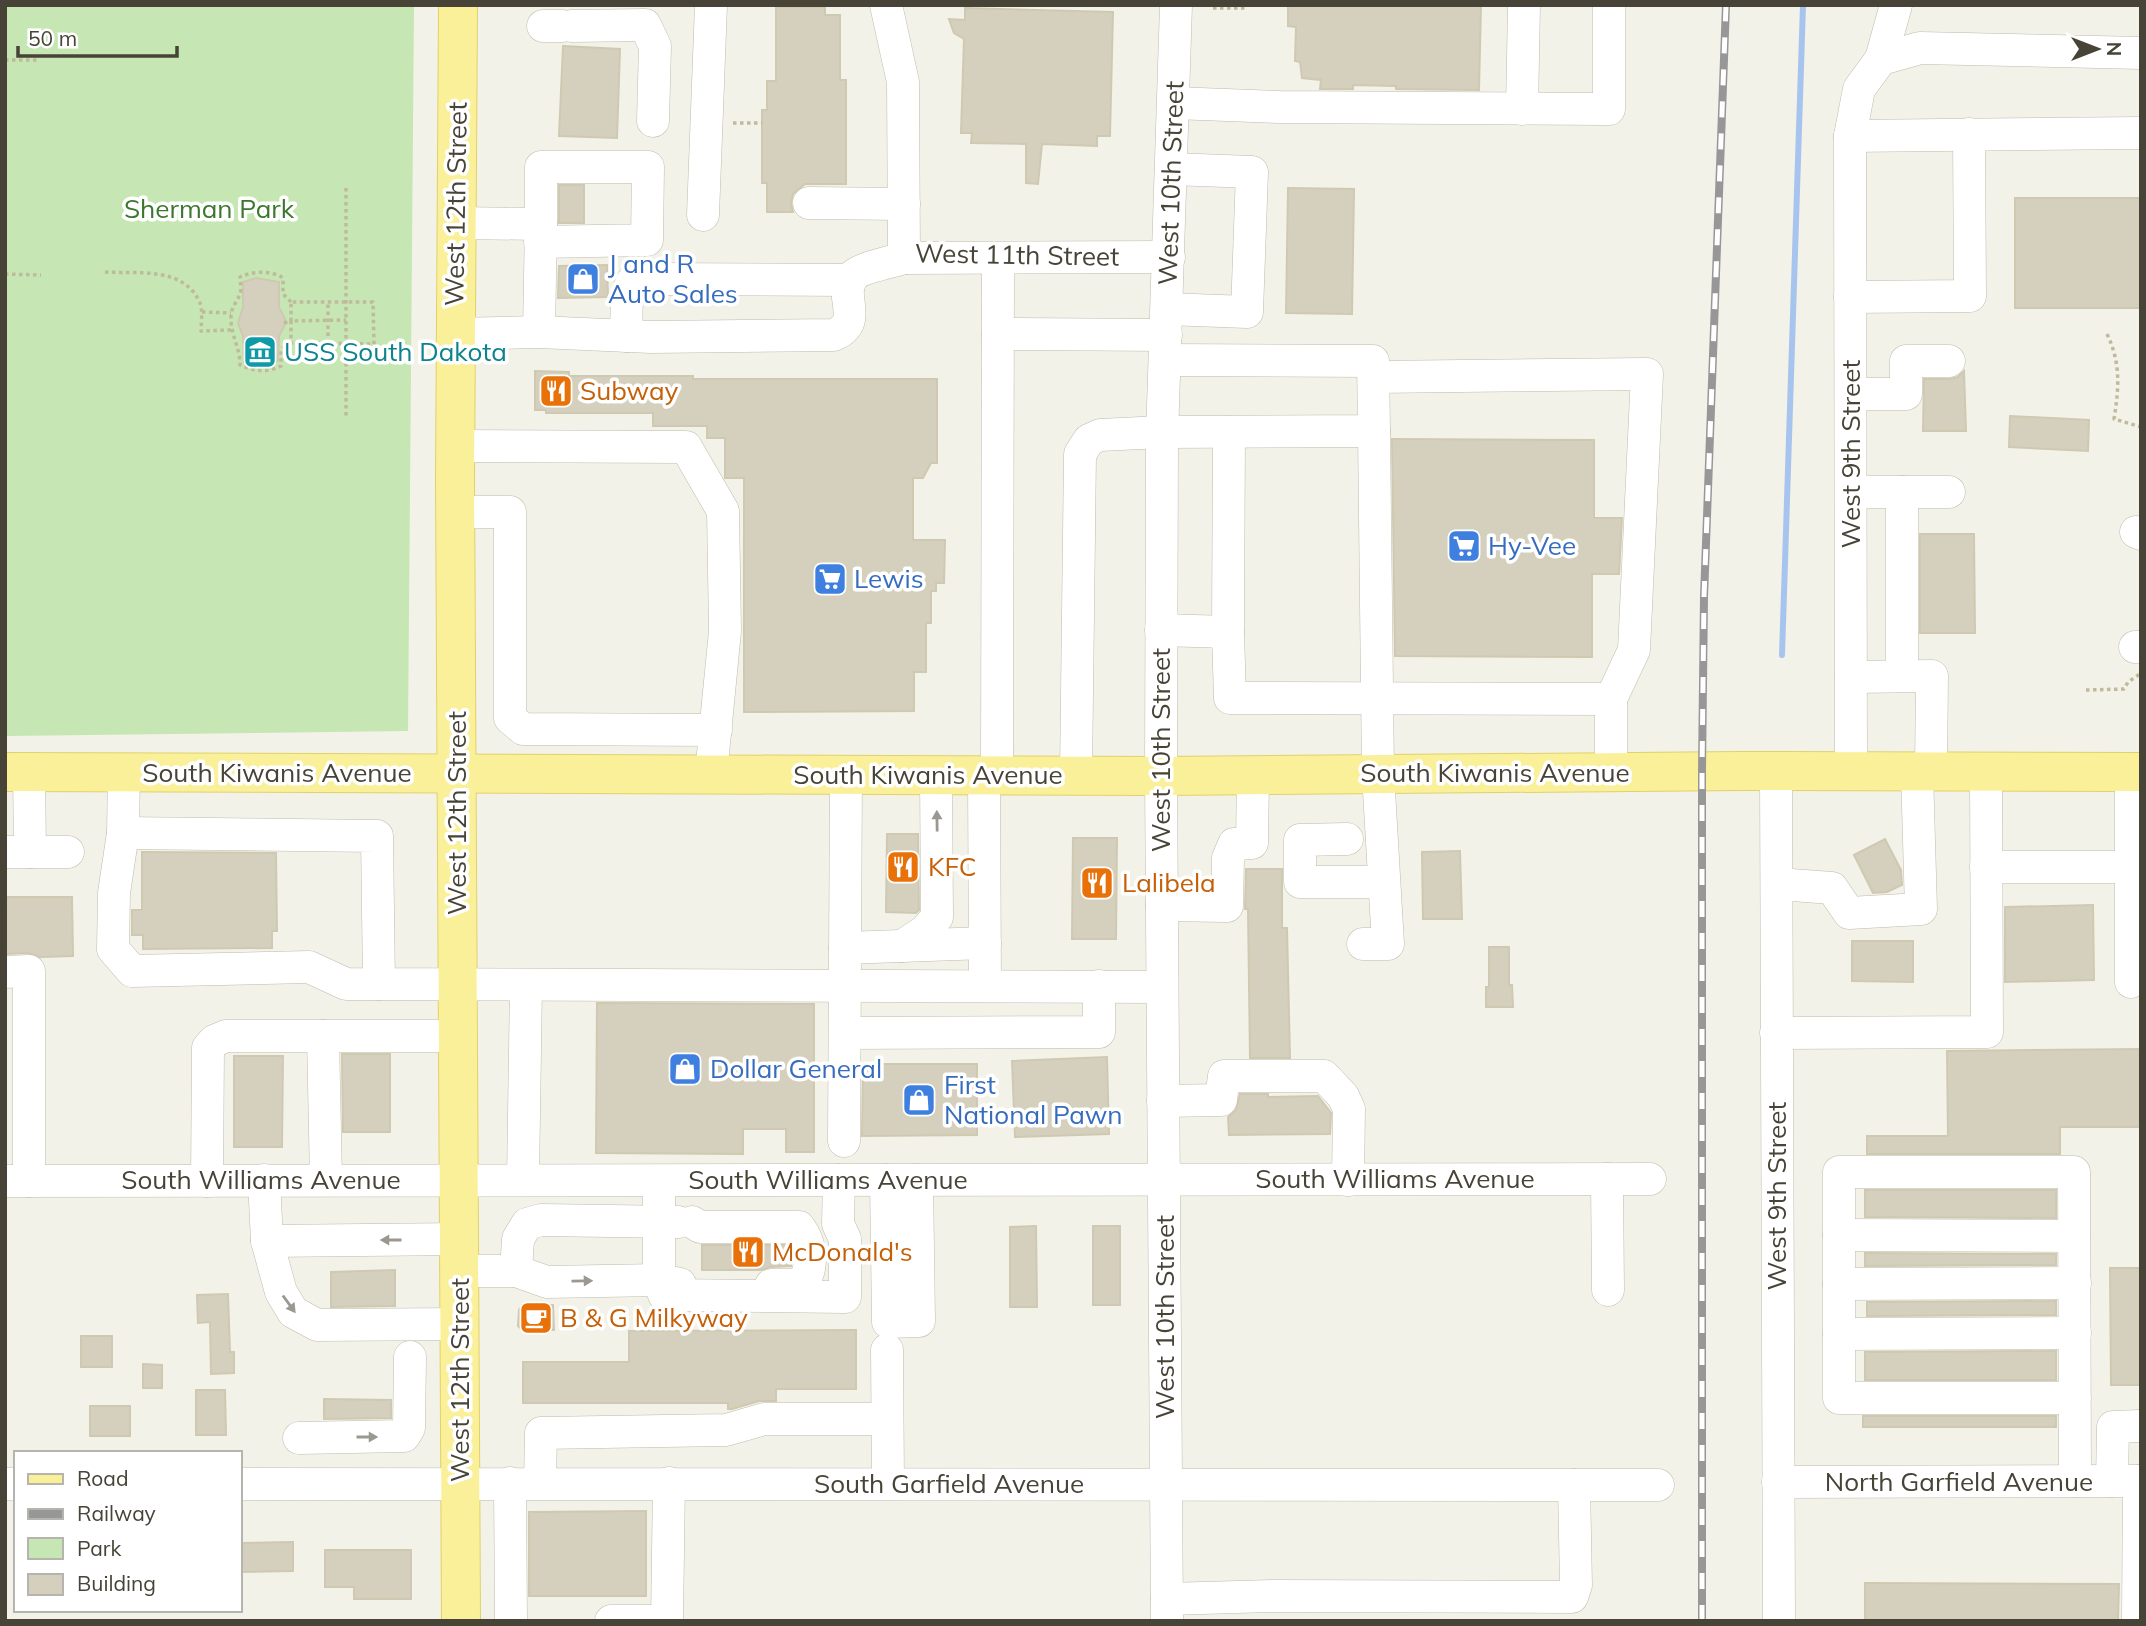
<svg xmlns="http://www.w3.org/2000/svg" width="2146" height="1626" font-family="Mulish,sans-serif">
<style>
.green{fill:#c6e6b3}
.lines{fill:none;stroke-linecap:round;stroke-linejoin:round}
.stream{stroke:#a7c4ee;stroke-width:6}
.building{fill:#d5d0be;stroke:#cfc9b1;stroke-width:2}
.minor-casing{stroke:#bfbbab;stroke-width:33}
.major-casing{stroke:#e0d16a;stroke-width:40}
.path{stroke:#c0ba9d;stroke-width:3.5;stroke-dasharray:3.5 3.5;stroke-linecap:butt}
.minor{stroke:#fff;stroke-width:32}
.major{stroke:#fbf09a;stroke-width:38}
.rail-casing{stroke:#979797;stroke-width:8}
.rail{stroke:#fff;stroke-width:5;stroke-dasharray:16;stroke-linecap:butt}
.oneway{fill:#9a9891}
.labels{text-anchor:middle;stroke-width:7;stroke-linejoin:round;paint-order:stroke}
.street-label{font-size:26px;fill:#474337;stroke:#fff}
.park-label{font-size:26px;fill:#3b772c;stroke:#fff}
.shop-label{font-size:26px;fill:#366cbe;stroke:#fff;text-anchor:start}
.culture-label{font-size:26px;fill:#0d838f;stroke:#fff;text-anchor:start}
.food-label{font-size:26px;fill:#c56008;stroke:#fff;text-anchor:start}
</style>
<rect width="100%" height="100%" fill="#f3f2e8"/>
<polygon class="green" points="5,5 414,5 408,731 5,736"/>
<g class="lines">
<polyline class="stream" points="1782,655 1803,5"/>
</g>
<g class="building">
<polygon points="1288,5 1481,5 1479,90 1396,89 1396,86 1353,85 1353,89 1320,89 1321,80 1302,78 1300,62 1295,61 1296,27 1288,26"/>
<polygon points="776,7 825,7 825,15 840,15 840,80 846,80 846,184 805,184 793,194 791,203 793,212 767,212 767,183 762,183 762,110 767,110 767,81 776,81"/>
<polygon points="965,8 1113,12 1110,136 1097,136 1097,146 1042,144 1038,184 1026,183 1026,144 971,143 972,133 961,133 964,39 954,33 949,19 965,20"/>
<polygon points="563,46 620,49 617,138 559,136"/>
<rect x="559" y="185" width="25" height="38"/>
<polygon points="1288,188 1354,189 1352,314 1286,313"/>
<rect x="2015" y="198" width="126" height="110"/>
<polygon points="607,265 608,297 558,298 559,266"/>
<polygon points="256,278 279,282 279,307 285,319 284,327 279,336 278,361 268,364 244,362 243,336 238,323 243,307 243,282"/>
<polygon points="535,371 569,372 569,376 693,376 693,379 937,379 937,463 931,463 923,478 913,478 913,540 945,540 944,583 936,583 936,591 931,591 931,623 926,623 926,672 914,672 914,711 744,712 744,478 725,478 725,438 707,438 707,426 653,426 653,413 546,413 546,410 535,410"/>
<polygon points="1964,371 1966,431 1923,431 1924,379 1950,379 1958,377"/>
<polygon points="2010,416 2089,420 2088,451 2009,447"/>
<polygon points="1392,439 1594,440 1594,518 1622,518 1619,574 1592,574 1592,657 1395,656"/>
<polygon points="1920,534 1974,534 1975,633 1920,633"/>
<polygon points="887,834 918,834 919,910 916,913 886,912"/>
<polygon points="1073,838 1117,838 1116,939 1072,939"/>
<polygon points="1885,839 1901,870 1902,885 1887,892 1873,893 1854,855"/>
<polygon points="1460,851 1462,919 1423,919 1422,852"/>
<polygon points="142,852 276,853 277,931 272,931 272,948 143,949 143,935 132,935 132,910 142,910"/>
<polygon points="1246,869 1282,869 1282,928 1287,928 1290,1058 1250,1058 1248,909 1245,909"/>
<polygon points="5,897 72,897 73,956 40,957 28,953 5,954"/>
<polygon points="2093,905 2094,980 2005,982 2005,907"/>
<polygon points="1852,941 1913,941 1913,982 1852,981"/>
<polygon points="1489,947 1509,947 1509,985 1512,985 1513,1007 1486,1007 1486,987 1489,987"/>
<polygon points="597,1003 814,1004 814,1152 786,1152 786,1129 743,1129 743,1154 596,1153"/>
<polygon points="2141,1049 2141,1127 2060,1127 2060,1154 1867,1154 1867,1136 1948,1136 1947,1051"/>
<polygon points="342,1054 390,1054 390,1132 343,1132"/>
<polygon points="234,1056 283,1056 282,1147 234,1147"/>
<polygon points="1107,1057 1109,1134 1015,1137 1012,1061"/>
<polygon points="863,1064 977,1064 977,1135 862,1136"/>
<polygon points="1240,1094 1268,1094 1268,1097 1318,1096 1331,1113 1330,1134 1229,1135 1228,1117 1236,1110"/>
<polygon points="1865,1190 2056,1190 2056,1218 1865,1217"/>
<polygon points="1036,1226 1037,1307 1010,1307 1010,1227"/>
<rect x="1093" y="1226" width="27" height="79"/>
<polygon points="702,1245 789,1245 791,1257 791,1266 770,1267 761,1270 702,1270"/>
<polygon points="1865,1253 2056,1254 2056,1265 1865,1266"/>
<polygon points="2110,1268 2141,1268 2141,1385 2111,1385"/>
<polygon points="395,1270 395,1306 331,1307 331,1272"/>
<polygon points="228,1294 230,1352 234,1352 234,1373 211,1374 210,1322 198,1323 197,1295"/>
<polygon points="2056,1301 2056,1315 1867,1316 1867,1302"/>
<polygon points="523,1305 553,1305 554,1330 523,1330 518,1326 519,1310"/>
<polygon points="856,1330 856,1389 776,1389 776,1401 759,1401 732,1409 728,1409 728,1403 523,1403 523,1362 629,1362 629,1331"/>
<rect x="81" y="1336" width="31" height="31"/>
<polygon points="2056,1351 2056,1380 1865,1380 1865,1352"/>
<polygon points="143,1364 162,1365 162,1388 143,1388"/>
<polygon points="196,1390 225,1390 226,1435 196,1435"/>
<polygon points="324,1399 391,1400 391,1418 324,1419"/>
<rect x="90" y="1406" width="40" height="30"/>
<rect x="1863" y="1416" width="193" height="11"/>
<polygon points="646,1511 646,1596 529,1596 529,1512"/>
<polygon points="293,1542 293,1571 240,1572 240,1543"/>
<polygon points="325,1550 411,1550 411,1599 354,1599 354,1587 325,1587"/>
<polygon points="1865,1583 2119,1584 2118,1621 1865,1621"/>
</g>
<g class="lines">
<defs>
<g id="minor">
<polyline points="886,5 903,82 904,258 1169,257"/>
<polyline points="543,26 562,26"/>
<polyline points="572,26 645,25 655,46 653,121"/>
<polyline points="1881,59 1896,5"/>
<polyline points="1174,103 1280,107 1609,109 1609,5"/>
<polyline points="1522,109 1524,5"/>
<polyline points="1850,136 2141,133"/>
<polyline points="809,203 904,204"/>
<polyline points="703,215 711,5"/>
<polyline points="456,223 541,224 539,332"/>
<polyline points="540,242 647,240 648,167 541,167 541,224"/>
<polyline points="1850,297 1970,296 1969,134"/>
<polyline points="1167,309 1247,312 1252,172 1171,169"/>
<path d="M455,334L539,332L651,337L834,335C865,321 838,297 852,277C859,268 892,262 904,258"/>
<polyline points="998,334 1166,335"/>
<polyline points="626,336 627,294 632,282 644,279 851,280"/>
<polyline points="1374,377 1647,374 1634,650 1611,699"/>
<polyline points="1851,394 1906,394 1906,361 1949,361"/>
<polyline points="455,446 686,447 723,511 725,631 711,774"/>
<polyline points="1851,492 1949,492"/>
<polyline points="455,512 510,512 510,718 523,729 716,730"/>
<polyline points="2136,532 2141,534"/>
<polyline points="1161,630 1228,632 1229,432"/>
<polyline points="1228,632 1230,698 1611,699 1611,772"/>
<polyline points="2135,647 2141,647"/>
<polyline points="1902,676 1902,492"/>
<polyline points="1851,677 1932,676 1931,772"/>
<polyline points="29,772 30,852"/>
<polyline points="124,772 123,833 114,893 113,949 132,971 309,967 346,984 1162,987"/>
<polyline points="1776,772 1779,1621"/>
<polyline points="1851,772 1850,136 1859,89 1881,59 1920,48 2141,53"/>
<polyline points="2131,772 2131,982"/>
<polyline points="984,775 985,985"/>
<polyline points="997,775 998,258"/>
<polyline points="1076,775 1080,454 1089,440 1100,435 1162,432 1374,431 1373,361 1165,360"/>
<polyline points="123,833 377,836 379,984"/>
<polyline points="1347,839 1300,840 1300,882 1383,882"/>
<polyline points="5,852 68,852"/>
<polyline points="1986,867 2132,867"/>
<polyline points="1777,884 1832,888 1849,913 1921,909 1917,772"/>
<polyline points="1162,905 1227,906 1228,858 1234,844 1252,843 1253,775"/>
<polyline points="1363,944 1388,944 1378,774 1374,431"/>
<polyline points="902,946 925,931 937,917 936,775"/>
<polyline points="845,948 985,943"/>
<polyline points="5,972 29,971 29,1181"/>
<polyline points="845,1033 1099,1032 1099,986"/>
<polyline points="1776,1033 1987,1032 1986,772"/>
<polyline points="323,1036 326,1180"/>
<polyline points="1163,1101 1221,1100 1224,1076 1324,1076 1343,1096 1349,1109 1348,1180"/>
<polyline points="844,1141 846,775"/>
<polyline points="1607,1179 1608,1290"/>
<polyline points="264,1180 267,1241 281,1292 293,1312 317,1325 460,1324"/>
<polyline points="523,1180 526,985"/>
<polyline points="886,1180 888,1322 919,1321 917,1180"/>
<polyline points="5,1181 1650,1179"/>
<polyline points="207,1181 208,1048 214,1041 226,1036 459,1036"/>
<polyline points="659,1181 659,1280 680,1284"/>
<path d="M692,1222L700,1227H799C812,1244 814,1267 802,1285H771"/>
<polyline points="1839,1235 2074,1236"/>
<polyline points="267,1241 460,1239"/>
<polyline points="460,1271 516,1271 547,1282 659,1280 664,1295 845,1297 845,1239 838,1224 839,1180"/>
<polyline points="516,1271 518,1239 527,1224 541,1220 678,1222"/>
<polyline points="1839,1284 2075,1283"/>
<polyline points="1839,1334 2075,1333"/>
<polyline points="887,1350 888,1484"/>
<polyline points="299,1438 404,1436 409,1428 410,1357"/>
<polyline points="2075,1481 2074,1172 1839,1172 1839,1398 2075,1398"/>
<polyline points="2112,1481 2113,1427 2141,1426"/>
<polyline points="1778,1482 2141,1481"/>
<polyline points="510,1483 511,1621"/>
<polyline points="540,1483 541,1433 726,1430 764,1419 887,1419"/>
<polyline points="5,1484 16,1484"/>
<polyline points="240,1484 1658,1485"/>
<polyline points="1167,1599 1273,1596 1572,1597 1576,1585 1574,1485"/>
<polyline points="611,1621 667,1621 669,1483"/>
<polyline points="1167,1621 1161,776 1162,437 1176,5"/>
<polyline points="2138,1621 2139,1481"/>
</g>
<g id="major">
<polyline points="458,5 455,478 461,1621"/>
<polyline points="5,772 1161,776 1742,771 2141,772"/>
</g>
</defs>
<use href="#minor" class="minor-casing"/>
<use href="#major" class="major-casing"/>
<g class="path">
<polyline points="1213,8 1247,8"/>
<polyline points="5,60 38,60"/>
<polyline points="733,123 762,123"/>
<polyline points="346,188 346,417"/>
<path d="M105,272C138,274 184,266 200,303C203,310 201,322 201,331L231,330"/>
<polyline points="5,274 41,275"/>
<path d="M291,302L283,294V278C271,270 253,271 240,277C240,281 242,290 240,294C237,302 232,306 231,315C230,335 240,346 240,365C253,371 268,373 281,366V349L291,343"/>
<polyline points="202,312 231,313"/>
<polyline points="284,323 291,321 291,343 374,344 373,302 291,302 291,321 346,320"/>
<path d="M2107,334C2121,363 2119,388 2114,419L2141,427"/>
<polyline points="328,343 328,302"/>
<polyline points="2086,690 2124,689 2128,682 2140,674"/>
</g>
<use href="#minor" class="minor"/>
<use href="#major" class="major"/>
<defs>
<polyline id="rail" points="1702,1621 1702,771 1704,597 1726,5"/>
</defs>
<use href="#rail" class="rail-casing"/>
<use href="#rail" class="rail"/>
</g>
<defs><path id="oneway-solid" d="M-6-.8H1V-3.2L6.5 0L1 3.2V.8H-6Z" transform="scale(1.75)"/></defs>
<g class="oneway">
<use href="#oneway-solid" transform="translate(937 821) rotate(-91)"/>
<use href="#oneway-solid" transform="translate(391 1240) rotate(180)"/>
<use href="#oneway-solid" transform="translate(582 1281) rotate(-1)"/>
<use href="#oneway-solid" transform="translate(289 1304) rotate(54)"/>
<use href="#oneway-solid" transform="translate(367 1437)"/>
</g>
<defs>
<symbol id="shop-square" viewBox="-11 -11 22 22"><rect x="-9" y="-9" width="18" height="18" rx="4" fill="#3f7fe0" stroke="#fff"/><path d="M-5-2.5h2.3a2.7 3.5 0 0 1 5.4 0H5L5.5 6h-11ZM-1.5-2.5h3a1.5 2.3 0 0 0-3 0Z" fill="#fff"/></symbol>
<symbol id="museum-square" viewBox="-11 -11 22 22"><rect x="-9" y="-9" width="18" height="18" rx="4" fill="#0f9aa8" stroke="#fff"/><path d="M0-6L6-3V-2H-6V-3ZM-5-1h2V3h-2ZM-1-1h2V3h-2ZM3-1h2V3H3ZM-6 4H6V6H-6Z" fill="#fff"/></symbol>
<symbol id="restaurant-square" viewBox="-11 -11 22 22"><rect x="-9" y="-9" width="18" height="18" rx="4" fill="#e8710a" stroke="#fff"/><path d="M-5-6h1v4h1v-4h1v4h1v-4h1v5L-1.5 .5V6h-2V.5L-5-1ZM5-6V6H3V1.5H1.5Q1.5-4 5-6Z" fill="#fff"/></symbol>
<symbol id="supermarket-square" viewBox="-11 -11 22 22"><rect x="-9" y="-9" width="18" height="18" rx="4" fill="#3f7fe0" stroke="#fff"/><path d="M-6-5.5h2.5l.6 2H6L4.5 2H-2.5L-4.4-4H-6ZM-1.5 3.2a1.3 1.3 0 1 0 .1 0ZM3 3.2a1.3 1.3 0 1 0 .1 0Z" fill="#fff"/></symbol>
<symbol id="cafe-square" viewBox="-11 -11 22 22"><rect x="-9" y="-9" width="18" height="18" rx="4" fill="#e8710a" stroke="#fff"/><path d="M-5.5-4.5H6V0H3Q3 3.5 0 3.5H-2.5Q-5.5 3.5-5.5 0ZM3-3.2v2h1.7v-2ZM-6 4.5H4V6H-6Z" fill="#fff"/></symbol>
</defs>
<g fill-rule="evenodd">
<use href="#shop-square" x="564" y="260" width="38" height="38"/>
<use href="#museum-square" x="241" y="333" width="38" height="38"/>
<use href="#restaurant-square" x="537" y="372" width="38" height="38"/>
<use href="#supermarket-square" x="1445" y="527" width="38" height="38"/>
<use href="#supermarket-square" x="811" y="560" width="38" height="38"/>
<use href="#restaurant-square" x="884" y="848" width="38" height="38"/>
<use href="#restaurant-square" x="1078" y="864" width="38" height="38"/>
<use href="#shop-square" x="666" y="1050" width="38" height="38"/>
<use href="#shop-square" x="900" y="1081" width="38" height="38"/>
<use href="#restaurant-square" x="729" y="1233" width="38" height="38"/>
<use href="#cafe-square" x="517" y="1299" width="38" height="38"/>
</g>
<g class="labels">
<g class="street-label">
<text transform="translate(1171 183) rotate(-88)" y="9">West 10th Street</text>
<text transform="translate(456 204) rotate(-89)" y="9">West 12th Street</text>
<text transform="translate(1017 255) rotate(1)" y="9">West 11th Street</text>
<text transform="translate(1851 454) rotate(-90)" y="9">West 9th Street</text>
<text transform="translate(1161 750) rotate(-90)" y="9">West 10th Street</text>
<text x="277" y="782">South Kiwanis Avenue</text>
<text x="1495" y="782">South Kiwanis Avenue</text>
<text x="928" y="784">South Kiwanis Avenue</text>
<text transform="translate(457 813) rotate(-90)" y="9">West 12th Street</text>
<text x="1395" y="1188">South Williams Avenue</text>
<text x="261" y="1189">South Williams Avenue</text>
<text x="828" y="1189">South Williams Avenue</text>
<text transform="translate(1777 1196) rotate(-90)" y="9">West 9th Street</text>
<text transform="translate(1165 1317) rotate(-90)" y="9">West 10th Street</text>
<text transform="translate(460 1380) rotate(-90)" y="9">West 12th Street</text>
<text x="1959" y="1491">North Garfield Avenue</text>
<text x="949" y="1493">South Garfield Avenue</text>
</g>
<g class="park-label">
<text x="209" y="218">Sherman Park</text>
</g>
<g class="shop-label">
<text x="608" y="273">J and R<tspan x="608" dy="30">Auto Sales</tspan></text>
<text x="1488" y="555">Hy-Vee</text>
<text x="854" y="588">Lewis</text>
<text x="710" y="1078">Dollar General</text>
<text x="944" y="1094">First<tspan x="944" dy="30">National Pawn</tspan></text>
</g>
<g class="culture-label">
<text x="284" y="361">USS South Dakota</text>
</g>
<g class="food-label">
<text x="580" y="400">Subway</text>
<text x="928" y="876">KFC</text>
<text x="1122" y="892">Lalibela</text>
<text x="772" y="1261">McDonald's</text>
<text x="560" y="1327">B &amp; G Milkyway</text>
</g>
</g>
<rect width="2146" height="1626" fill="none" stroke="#474337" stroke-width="14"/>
<rect x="14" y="1451" width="228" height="161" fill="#ffffff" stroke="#b5b4af" stroke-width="2"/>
<rect x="28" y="1474" width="35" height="10" fill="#fbf09a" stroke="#b5b4af" stroke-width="2"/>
<text x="77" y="1486" font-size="21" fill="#474337">Road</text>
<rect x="28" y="1509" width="35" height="10" fill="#979797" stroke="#b5b4af" stroke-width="2"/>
<text x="77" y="1521" font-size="21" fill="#474337">Railway</text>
<rect x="28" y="1538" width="35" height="21" fill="#c6e6b3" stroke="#b5b4af" stroke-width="2"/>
<text x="77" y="1556" font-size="21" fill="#474337">Park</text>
<rect x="28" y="1574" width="35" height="21" fill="#d5d0be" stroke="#b5b4af" stroke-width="2"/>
<text x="77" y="1591" font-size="21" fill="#474337">Building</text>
<g transform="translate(2097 49) rotate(90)" stroke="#ffffff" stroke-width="5" paint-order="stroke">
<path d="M0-5L12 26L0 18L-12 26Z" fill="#474337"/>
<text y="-10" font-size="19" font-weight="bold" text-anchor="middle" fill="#474337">N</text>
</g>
<path d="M18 46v10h159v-10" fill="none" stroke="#474337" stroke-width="3.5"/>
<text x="28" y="46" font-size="21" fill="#474337" stroke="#ffffff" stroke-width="5" paint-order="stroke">50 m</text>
</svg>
